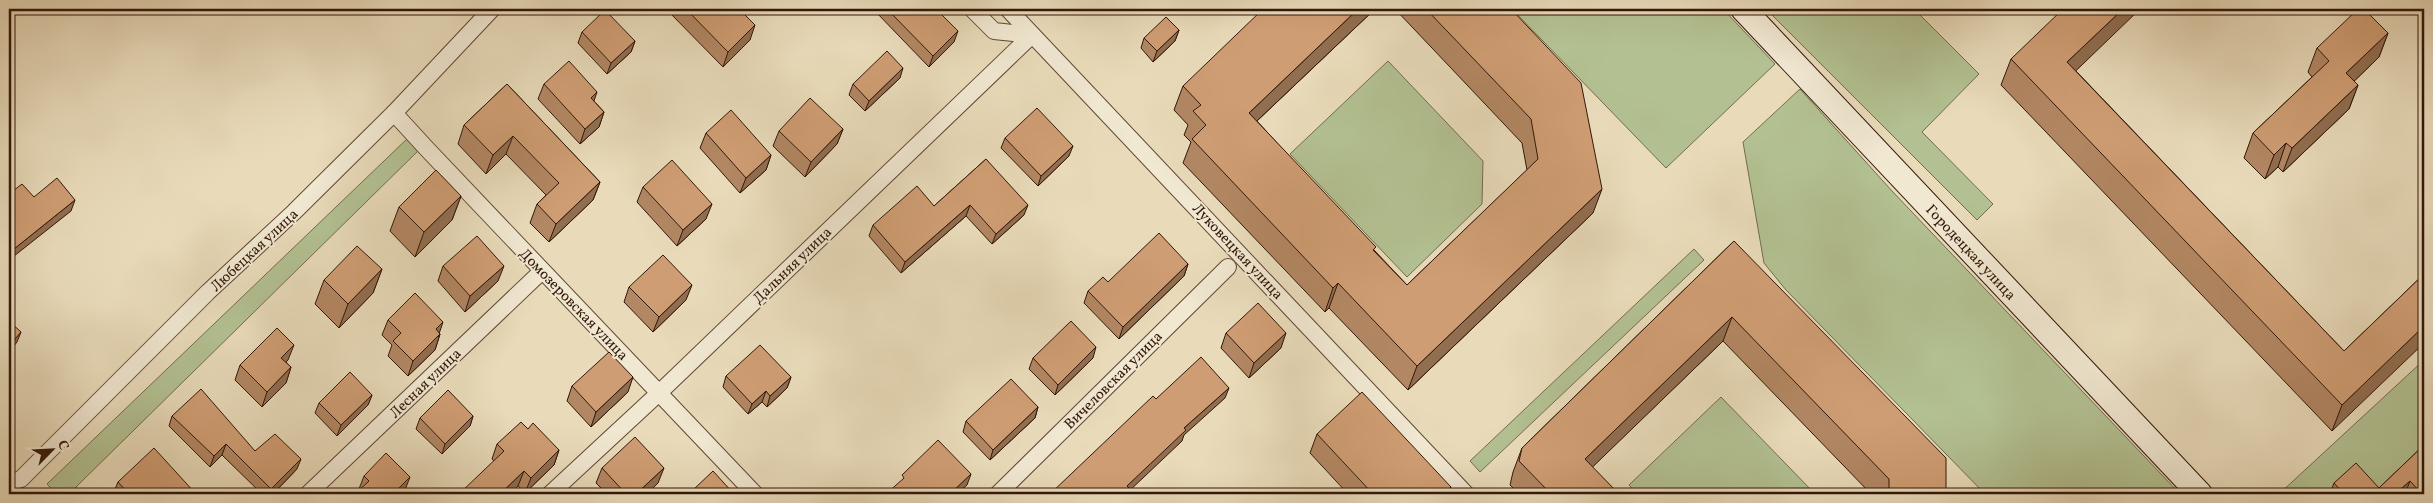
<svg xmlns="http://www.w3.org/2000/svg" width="2433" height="503" font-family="Vollkorn,serif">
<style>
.green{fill:#b3c192;stroke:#726c4e}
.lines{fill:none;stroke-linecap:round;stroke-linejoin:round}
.street-casing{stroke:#604835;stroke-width:18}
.secondary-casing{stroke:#321709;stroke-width:26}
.street{stroke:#f1e8d2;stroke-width:16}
.secondary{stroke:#f1e8d2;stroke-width:24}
.wall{fill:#b28763;stroke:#321709}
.shaded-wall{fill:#916e50;stroke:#321709}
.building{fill:#cf9d73;stroke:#321709}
.labels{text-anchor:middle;stroke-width:4;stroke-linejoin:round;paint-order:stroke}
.street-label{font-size:15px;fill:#321709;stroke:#f1e8d2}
</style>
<rect width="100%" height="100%" fill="#e9dbba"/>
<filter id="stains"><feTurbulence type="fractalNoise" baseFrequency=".004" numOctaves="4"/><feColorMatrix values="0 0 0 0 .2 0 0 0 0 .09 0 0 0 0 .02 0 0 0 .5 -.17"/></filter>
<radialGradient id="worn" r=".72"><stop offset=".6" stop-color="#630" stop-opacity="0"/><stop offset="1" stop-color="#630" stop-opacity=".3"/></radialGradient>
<g class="green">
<polygon points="1512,9 1723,9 1775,64 1666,168"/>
<polygon points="1766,9 1914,9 1979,74 1922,132 1993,204 1977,220"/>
<polygon points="1388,61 1483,161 1482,204 1407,277 1290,154"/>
<polygon points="1800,89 1892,191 2180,494 1985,494 1786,290 1764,263 1743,142"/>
<polygon points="409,137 420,149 76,487 76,494 56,494 47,484"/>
<polygon points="1694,249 1704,260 1480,472 1470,461"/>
<polygon points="2424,360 2424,494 2279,494"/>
<polygon points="1721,397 1815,494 1637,494 1629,485"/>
</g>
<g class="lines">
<defs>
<g id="street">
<polyline points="972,9 994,31 1032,35"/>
<polyline points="1008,9 1466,494"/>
<polyline points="394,113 427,149 755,494"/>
<polyline points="9,483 21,479 208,292 294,212 394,113 492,9"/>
<polyline points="308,494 542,271"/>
<polyline points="550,494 660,392 1032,35"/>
<polyline points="998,494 1228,267"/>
</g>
<polyline id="secondary" points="1743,9 2200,494"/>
</defs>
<use href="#street" class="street-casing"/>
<use href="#secondary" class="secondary-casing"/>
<use href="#street" class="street"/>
<use href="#secondary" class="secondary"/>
</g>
<g class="wall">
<polygon points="670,9 739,9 750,40 723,67 669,12"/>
<polygon points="873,9 936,9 954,42 929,67"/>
<polygon points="1375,9 1257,121 1375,251 1407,285 1527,170 1522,143 1395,9 1511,9 1593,213 1408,390 1329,308 1325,312 1183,163 1191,142 1184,135 1188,125 1174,110 1183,86"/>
<polygon points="1179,30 1175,41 1153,62 1141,48 1144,38"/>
<polygon points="582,32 635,41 631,52 607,74 578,43"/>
<polygon points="2388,33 2379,57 2354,81 2358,85 2349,109 2283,172 2278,167 2265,179 2244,158 2253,133 2312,77 2308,72 2317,48"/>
<polygon points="2011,59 2076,71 2344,351 2424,274 2332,431 2001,85"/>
<polygon points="900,78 865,111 849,95 853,84"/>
<polygon points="507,84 600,182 593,200 549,242 530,223 537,204 546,195 506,154 486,174 458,144 464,125"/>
<polygon points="544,84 594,101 604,112 599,127 580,144 538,99"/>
<polygon points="843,129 837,144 805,177 773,146 779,131"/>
<polygon points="706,133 771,155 766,170 740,193 700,148"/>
<polygon points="1005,138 1069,156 1038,186 1001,148"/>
<polygon points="986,159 1024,215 992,244 966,216 901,273 869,236 873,225 934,206"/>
<polygon points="643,187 706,219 677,246 637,202"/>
<polygon points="461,196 452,220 415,257 390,231 399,207"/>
<polygon points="1734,241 1946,494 1871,494 1723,341 1592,467 1619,494 1519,494 1510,485 1513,472 1522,448"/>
<polygon points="1188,264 1184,276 1119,339 1084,303 1088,291 1108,282"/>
<polygon points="443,266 498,281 465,312 438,281"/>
<polygon points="382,269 373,293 339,328 315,304 324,280"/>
<polygon points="629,287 686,300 653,332 624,302"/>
<polygon points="388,320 439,333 440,334 435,350 408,376 388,356 392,345 382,335"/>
<polygon points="1226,333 1281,348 1249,378 1221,348"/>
<polygon points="1033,358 1093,358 1055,395 1029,369"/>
<polygon points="288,360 286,362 291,367 286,383 262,407 235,380 240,365"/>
<polygon points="726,376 791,377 787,388 767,407 762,402 748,414 723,387"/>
<polygon points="572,386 628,392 591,427 567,401"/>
<polygon points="372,395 368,405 337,436 315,413 319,403"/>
<polygon points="1038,407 1035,418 990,460 963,432 966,421"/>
<polygon points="172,416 255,451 297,469 273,494 262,494 222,455 210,467 169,426"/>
<polygon points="473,416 470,426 442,454 416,429 420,418"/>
<polygon points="528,429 559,450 554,465 525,493 492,459 497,444"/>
<polygon points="1317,434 1449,494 1348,494 1310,453"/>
<polygon points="2424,445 2424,494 2330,494 2334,483 2379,488"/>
<polygon points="602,468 658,483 647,494 607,494 596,483"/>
<polygon points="364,476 405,490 401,494 355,494 360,490 359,489"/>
<polygon points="118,482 196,494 113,494"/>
<polygon points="693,490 734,494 692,494"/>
</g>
<g class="shaded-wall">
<polygon points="1358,9 1375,9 1240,137 1249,113"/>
<polygon points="2123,9 2140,9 2058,88 2067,62"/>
<polygon points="755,25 750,40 723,67 728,52"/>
<polygon points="1179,30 1175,41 1153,62 1157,51"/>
<polygon points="958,31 954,42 929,67 933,56"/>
<polygon points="2388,33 2379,57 2338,97 2346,73"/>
<polygon points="635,41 631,52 607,74 611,63"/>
<polygon points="903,68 900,78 865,111 869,101"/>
<polygon points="2358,85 2349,109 2283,172 2292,148"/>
<polygon points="597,92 592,107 591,98"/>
<polygon points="604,112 599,127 580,144 585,129"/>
<polygon points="843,129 837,144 805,177 811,162"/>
<polygon points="513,136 506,154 486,174 493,155"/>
<polygon points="2286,143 2278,167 2265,179 2274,155"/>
<polygon points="1073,146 1069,156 1038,186 1041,176"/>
<polygon points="771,155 766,170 740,193 746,178"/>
<polygon points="600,182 593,200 549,242 556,224"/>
<polygon points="1602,189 1593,213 1408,390 1417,366"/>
<polygon points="461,196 452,220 415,257 424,232"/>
<polygon points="75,200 71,211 9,260 9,253"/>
<polygon points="712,204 706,219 677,246 683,230"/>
<polygon points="970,205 966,216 901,273 905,262"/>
<polygon points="1028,205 1024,215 992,244 996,234"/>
<polygon points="1188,264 1184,276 1119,339 1123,327"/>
<polygon points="504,266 498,281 465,312 470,296"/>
<polygon points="382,269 373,293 339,328 348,304"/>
<polygon points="1338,283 1329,308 1325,312 1333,288"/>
<polygon points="692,285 686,300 653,332 659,317"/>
<polygon points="1732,317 1723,341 1576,483 1585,459"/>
<polygon points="443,322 438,337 440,334 435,350 408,376 413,361 436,329"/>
<polygon points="2424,326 2424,343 2332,431 2342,405"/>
<polygon points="21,332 17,342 9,352 9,346"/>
<polygon points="1286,333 1281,348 1249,378 1254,363"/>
<polygon points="294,345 288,360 276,373 281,358"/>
<polygon points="1096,347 1093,358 1055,395 1058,385"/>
<polygon points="291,367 286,383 262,407 267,392"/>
<polygon points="633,377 628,392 591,427 596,412"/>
<polygon points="791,377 787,388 767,407 770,396"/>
<polygon points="1229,388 1225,398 1184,435 1182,441 1126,494 1122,494 1127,486 1184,428"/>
<polygon points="766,391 762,402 748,414 752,404"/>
<polygon points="372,395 368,405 337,436 341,425"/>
<polygon points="1038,407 1035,418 990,460 993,450"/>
<polygon points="473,416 470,426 442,454 445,444"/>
<polygon points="226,444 222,455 210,467 214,456"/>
<polygon points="559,450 554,465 525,493 531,478"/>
<polygon points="301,459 297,469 273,494 269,494 271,489"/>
<polygon points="664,468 658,483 647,494 636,494"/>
<polygon points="524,471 518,486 510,494 500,494"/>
<polygon points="971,474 967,485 957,494 950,494"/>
<polygon points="410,477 405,490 401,494 393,494"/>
<polygon points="2410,481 2405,494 2395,494"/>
<polygon points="1451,487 1449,494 1443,494"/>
</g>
<g class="building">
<polygon points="686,9 739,9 755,25 728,52"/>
<polygon points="887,9 936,9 958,31 933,56"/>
<polygon points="1263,9 1358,9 1249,113 1376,247 1373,250 1407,285 1538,159 1531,119 1426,9 1511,9 1581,83 1602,189 1417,366 1338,283 1333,288 1192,139 1206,125 1193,111 1201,105 1183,86"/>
<polygon points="2063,9 2123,9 2067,62 2344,351 2424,274 2424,326 2342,405 2011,59"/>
<polygon points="2358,9 2364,9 2388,33 2346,73 2358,85 2292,148 2286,143 2274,155 2253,133 2329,61 2317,48"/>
<polygon points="605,10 635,41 611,63 582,32"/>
<polygon points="1166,17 1179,30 1157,51 1144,38"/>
<polygon points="887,51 903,68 869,101 853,84"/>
<polygon points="569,61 597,92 591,98 604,112 585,129 544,84"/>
<polygon points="507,84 600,182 556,224 537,204 559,183 513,136 493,155 464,125"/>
<polygon points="810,98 843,129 811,162 779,131"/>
<polygon points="1037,108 1073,146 1041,176 1005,138"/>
<polygon points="731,110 771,155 746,178 706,133"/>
<polygon points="986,159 1028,205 996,234 970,205 905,262 873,225 917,186 934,206"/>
<polygon points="672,160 712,204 683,230 643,187"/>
<polygon points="436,170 461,196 424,232 399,207"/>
<polygon points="57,178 75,200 9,253 9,194 22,184 34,197"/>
<polygon points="1159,233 1188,264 1123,327 1088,291 1103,277 1108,282"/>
<polygon points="477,236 504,266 470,296 443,266"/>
<polygon points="1734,241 1946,458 1946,494 1889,494 1889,479 1732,317 1585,459 1619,494 1551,494 1519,461 1522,448"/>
<polygon points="357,246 382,269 348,304 324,280"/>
<polygon points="663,255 692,285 659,317 629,287"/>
<polygon points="415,293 443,322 436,329 440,334 413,361 393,341 401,333 388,320"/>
<polygon points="1258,303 1286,333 1254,363 1226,333"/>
<polygon points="9,321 21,332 9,346"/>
<polygon points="1071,321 1096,347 1058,385 1033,358"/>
<polygon points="277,328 294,345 281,358 291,367 267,392 240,365"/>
<polygon points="760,345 791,377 770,396 766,391 752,404 726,376"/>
<polygon points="609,352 633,377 596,412 572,386"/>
<polygon points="1201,357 1229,388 1184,428 1186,430 1127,486 1129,488 1122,494 1050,494 1153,396 1156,399"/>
<polygon points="350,372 372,395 341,425 319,403"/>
<polygon points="1011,379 1038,407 993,450 966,421"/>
<polygon points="201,389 255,451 275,434 301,459 271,489 226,444 214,456 172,416"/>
<polygon points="448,390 473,416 445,444 420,418"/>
<polygon points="1362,392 1451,487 1443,494 1373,494 1317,434"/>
<polygon points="521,422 528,429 533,423 559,450 531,478 524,471 500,494 459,494 504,451 497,444"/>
<polygon points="635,437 664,468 636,494 626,494 602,468"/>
<polygon points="938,440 971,474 950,494 886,494 904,478 902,475"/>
<polygon points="2424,445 2424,494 2422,494 2410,481 2395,494 2344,494 2334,483 2356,463 2379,488"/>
<polygon points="154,448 196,494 129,494 118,482"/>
<polygon points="386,453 410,477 393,494 355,494 369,481 364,476"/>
<polygon points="713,471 734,494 697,494 693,490"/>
</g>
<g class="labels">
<g class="street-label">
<text transform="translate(254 250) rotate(-43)" y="5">Любецкая улица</text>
<text transform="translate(1238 251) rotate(47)" y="5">Луковецкая улица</text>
<text transform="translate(1971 252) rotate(47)" y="5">Городецкая улица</text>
<text transform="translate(792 265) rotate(-44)" y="5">Дальняя улица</text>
<text transform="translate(574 304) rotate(46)" y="5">Домозеровская улица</text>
<text transform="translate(1113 380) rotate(-45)" y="5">Вичеловская улица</text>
<text transform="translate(425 383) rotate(-44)" y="5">Лесная улица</text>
</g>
</g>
<rect width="2433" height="503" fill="none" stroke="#e9dbba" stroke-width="30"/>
<rect x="10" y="10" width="2413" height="483" fill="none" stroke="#321709" stroke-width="2.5"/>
<rect x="15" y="15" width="2403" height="473" fill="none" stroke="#321709"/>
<g transform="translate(52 450) rotate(66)" stroke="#f1e8d2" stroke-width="4" paint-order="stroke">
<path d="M0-4L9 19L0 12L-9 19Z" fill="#321709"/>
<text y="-8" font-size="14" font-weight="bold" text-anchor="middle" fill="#321709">С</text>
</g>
<rect width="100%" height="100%" filter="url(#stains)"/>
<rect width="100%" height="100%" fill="url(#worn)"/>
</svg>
